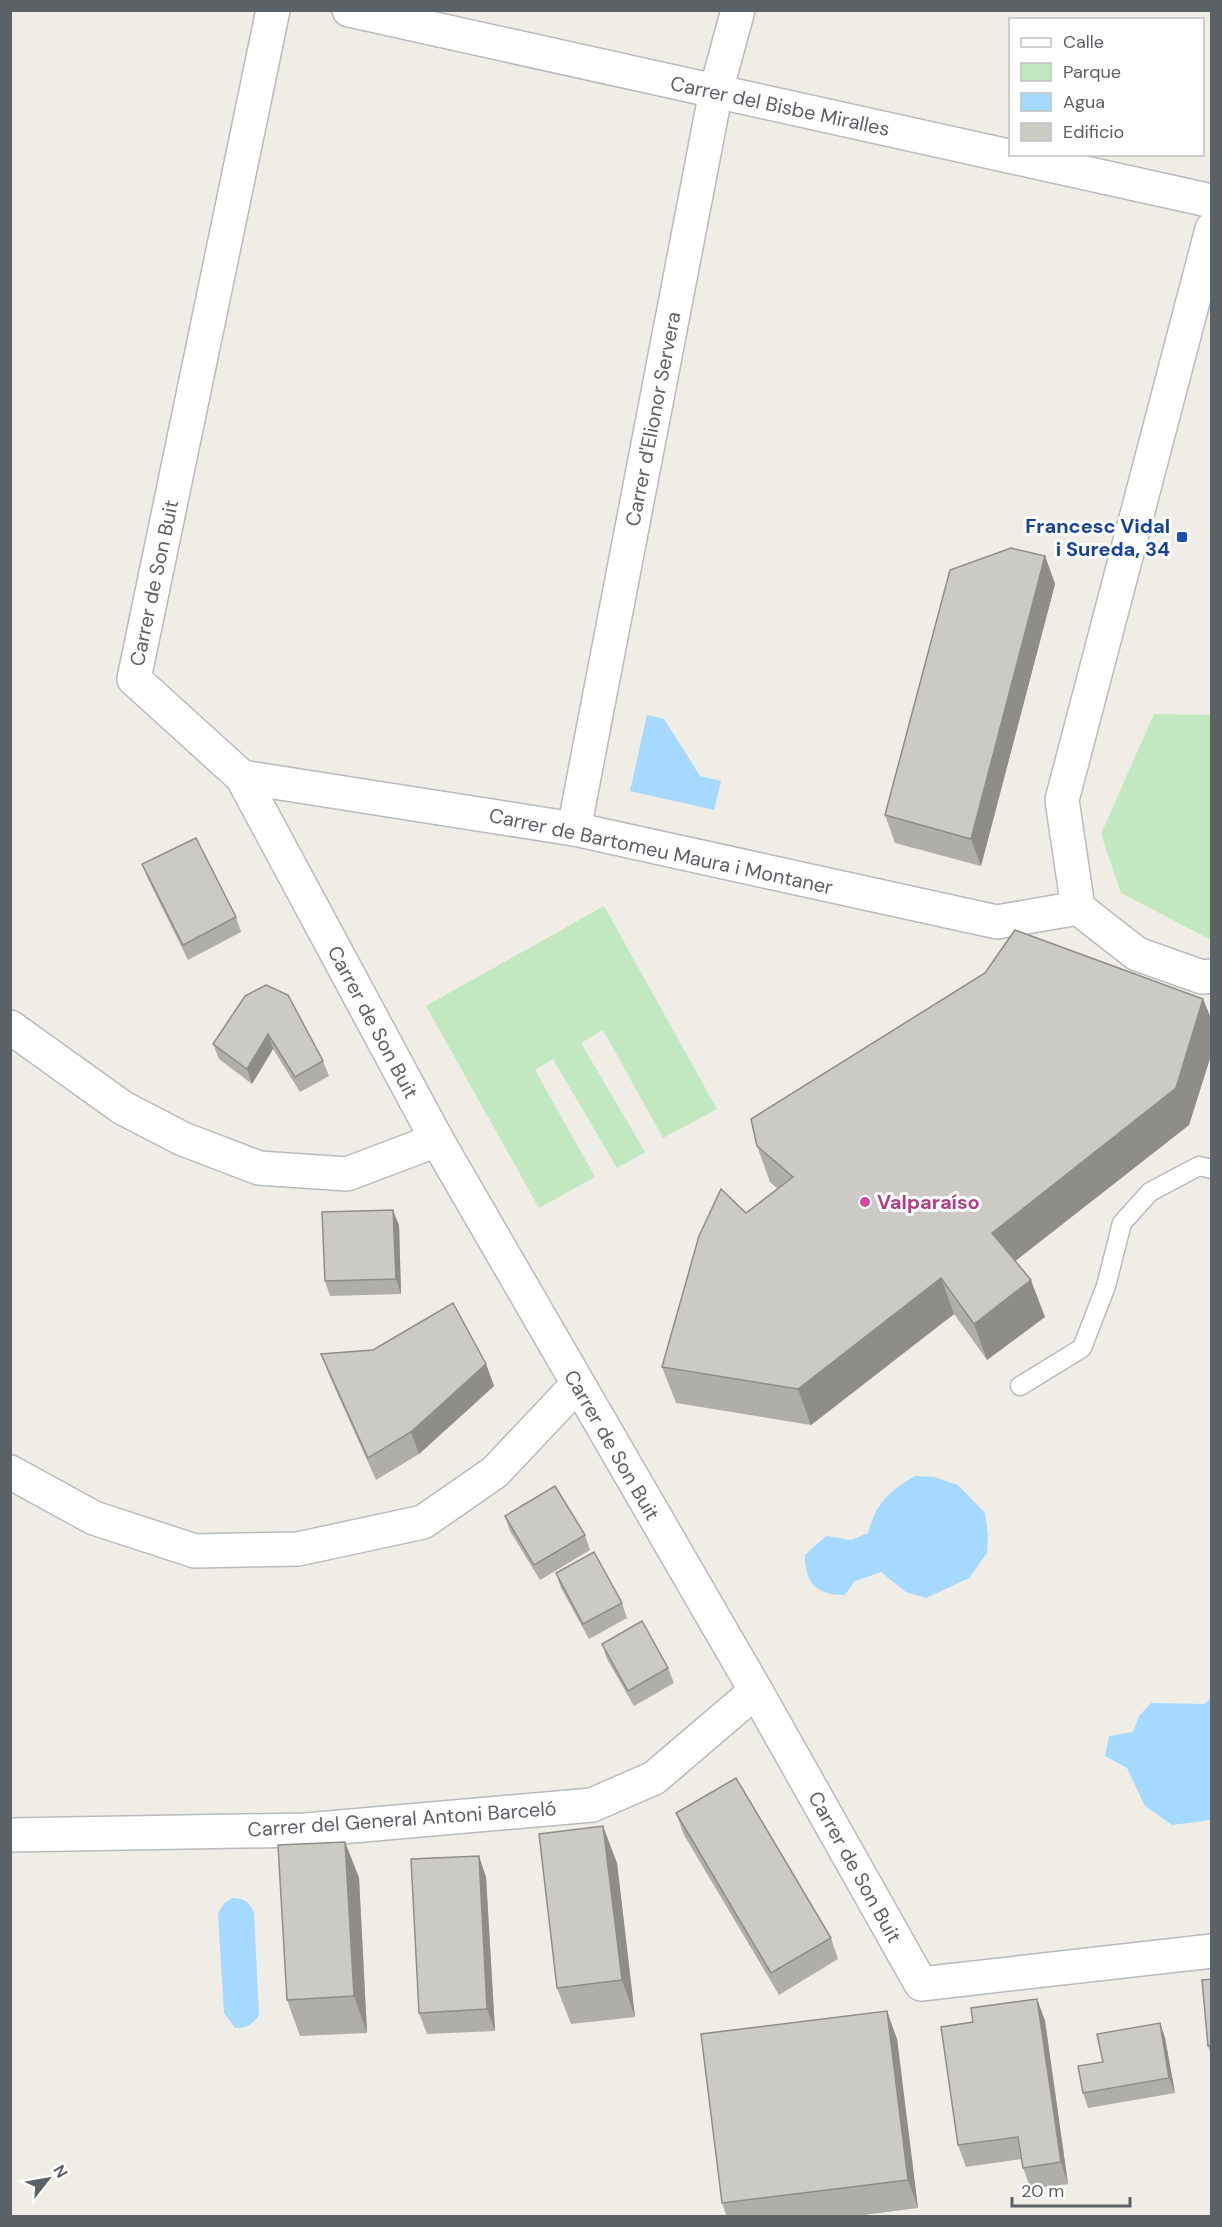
<svg xmlns="http://www.w3.org/2000/svg" width="1222" height="2227" font-family="'DM Sans',sans-serif">
<style>
.green{fill:#c1e8c0}
.water{fill:#a5d9ff}
.lines{fill:none;stroke-linecap:round;stroke-linejoin:round}
.lane-casing{stroke:#b7babf;stroke-width:21}
.street-casing{stroke:#b7babf;stroke-width:36}
.secondary-casing{stroke:#b8bcc1;stroke-width:36}
.lane{stroke:#fff;stroke-width:18}
.street{stroke:#fff;stroke-width:33}
.secondary{stroke:#fff;stroke-width:33}
.wall{fill:#afaea9}
.shaded-wall{fill:#8f8d89}
.building{fill:#cccac4;stroke:#8f8d89;stroke-width:1.5}
.transit-dot{fill:#1a4fb4;stroke:#fff;stroke-width:2}
.hotel-dot{fill:#d1479c;stroke:#fff;stroke-width:2}
.labels{text-anchor:middle;stroke-width:6;stroke-linejoin:round;paint-order:stroke}
.street-label{font-size:20px;fill:#5c6166;stroke:#fff}
.transit-label{font-size:20px;font-weight:bold;fill:#164399;stroke:#fff;text-anchor:end}
.hotel-label{font-size:20px;font-weight:bold;fill:#b23c85;stroke:#fff;text-anchor:start}
</style>
<rect width="100%" height="100%" fill="#efede5"/>
<g class="green">
<polygon points="1154,714 1211,715 1211,940 1121,893 1101,834"/>
<polygon points="604,906 717,1109 663,1138 603,1030 581,1043 645,1152 617,1168 553,1059 535,1070 595,1177 539,1208 426,1006"/>
</g>
<g class="water">
<polygon points="647,715 664,719 700,776 721,781 714,810 630,791"/>
<path d="M915,1476L934,1477L958,1485L985,1513L988,1536L987,1553L969,1578L926,1598L906,1592L881,1572L855,1581L845,1595C816,1595 805,1583 805,1555L826,1536L851,1540L868,1533C877,1502 888,1492 915,1476Z"/>
<polygon points="1211,1698 1211,1820 1172,1825 1145,1806 1127,1768 1105,1756 1109,1736 1133,1732 1139,1716 1151,1703 1204,1704"/>
<path d="M233,1898C245,1899 249,1901 254,1913L259,2015C252,2025 247,2028 235,2028L224,2013L218,1914L224,1903Z"/>
</g>
<g class="lines">
<defs>
<polyline id="lane" points="1020,1386 1082,1348 1106,1286 1122,1223 1150,1192 1199,1166 1212,1169"/>
<g id="street">
<polyline points="273,10 134,679 242,777 437,1140 756,1691 921,1984 1212,1951"/>
<polyline points="349,10 1212,201"/>
<polyline points="242,777 574,829 997,922 1078,908"/>
<polyline points="574,829 716,91 738,10"/>
<polyline points="10,1027 123,1108 183,1139 259,1168 347,1174 437,1140"/>
<polyline points="10,1472 94,1518 195,1551 298,1549 423,1522 495,1472 577,1385"/>
<polyline points="10,1835 306,1830 592,1805 654,1778 756,1691"/>
</g>
<polyline id="secondary" points="1212,229 1062,800 1078,908 1137,954 1202,977 1212,976"/>
</defs>
<use href="#lane" class="lane-casing"/>
<use href="#street" class="street-casing"/>
<use href="#secondary" class="secondary-casing"/>
<use href="#lane" class="lane"/>
<use href="#street" class="street"/>
<use href="#secondary" class="secondary"/>
</g>
<g class="wall">
<polygon points="1045,556 1055,584 981,866 895,843 885,815"/>
<polygon points="142,864 236,917 241,932 188,960 148,879"/>
<polygon points="245,996 323,1061 329,1076 300,1092 273,1049 252,1084 219,1059 213,1044"/>
<polygon points="1203,999 1212,1021 1212,1052 1189,1125 1015,1261 1045,1317 987,1360 954,1314 811,1425 676,1403 662,1367 746,1213 778,1189 770,1182 757,1146"/>
<polygon points="399,1225 401,1294 330,1296 325,1281"/>
<polygon points="321,1354 486,1364 494,1386 419,1454 376,1480 329,1375"/>
<polygon points="505,1516 585,1535 590,1550 540,1580 510,1531"/>
<polygon points="556,1573 622,1603 627,1618 589,1639 561,1588"/>
<polygon points="602,1644 668,1668 674,1683 634,1706 607,1659"/>
<polygon points="676,1813 831,1938 838,1959 779,1995 684,1835"/>
<polygon points="345,1842 359,1878 367,2033 300,2036 287,2000"/>
<polygon points="617,1863 635,2017 571,2024 557,1988"/>
<polygon points="486,1877 495,2031 427,2034 419,2013"/>
<polygon points="1212,1979 1212,2057 1208,2046"/>
<polygon points="1037,1999 1045,2021 1068,2184 1031,2189 1023,2168 1022,2159 966,2167 958,2145 973,2022"/>
<polygon points="1160,2023 1165,2038 1175,2093 1088,2108 1083,2093 1103,2062"/>
<polygon points="897,2039 918,2208 848,2217 727,2217 722,2203"/>
</g>
<g class="shaded-wall">
<polygon points="1045,556 1055,584 981,866 971,839"/>
<polygon points="1203,999 1212,1021 1212,1052 1189,1125 1005,1269 992,1233"/>
<polygon points="268,1034 273,1049 252,1084 247,1069"/>
<polygon points="393,1210 399,1225 401,1294 396,1279"/>
<polygon points="941,1278 954,1314 811,1425 798,1389"/>
<polygon points="1031,1280 1045,1317 987,1360 974,1324"/>
<polygon points="486,1364 494,1386 419,1454 411,1432"/>
<polygon points="603,1826 617,1863 635,2017 622,1980"/>
<polygon points="345,1842 359,1878 367,2033 354,1996"/>
<polygon points="479,1856 486,1877 495,2031 487,2009"/>
<polygon points="1037,1999 1045,2021 1068,2184 1061,2162"/>
<polygon points="887,2011 897,2039 918,2208 908,2180"/>
<polygon points="1160,2023 1165,2038 1175,2093 1169,2078"/>
</g>
<g class="building">
<polygon points="1011,548 1045,556 971,839 885,815 950,570"/>
<polygon points="196,838 236,917 183,945 142,864"/>
<polygon points="1015,930 1203,999 1176,1088 992,1233 1031,1280 974,1324 941,1278 798,1389 662,1367 699,1236 721,1189 746,1213 793,1177 757,1146 751,1119 985,973"/>
<polygon points="266,985 288,995 323,1061 295,1077 268,1034 247,1069 213,1044 245,996"/>
<polygon points="393,1210 396,1279 325,1281 322,1212"/>
<polygon points="453,1303 486,1364 411,1432 368,1458 321,1354 373,1350"/>
<polygon points="555,1486 585,1535 534,1565 505,1516"/>
<polygon points="594,1552 622,1603 583,1624 556,1573"/>
<polygon points="642,1621 668,1668 628,1691 602,1644"/>
<polygon points="736,1778 831,1938 771,1973 676,1813"/>
<polygon points="603,1826 622,1980 557,1988 539,1834"/>
<polygon points="345,1842 354,1996 287,2000 278,1845"/>
<polygon points="479,1856 487,2009 419,2013 411,1859"/>
<polygon points="1212,1979 1212,2046 1208,2046 1202,1980"/>
<polygon points="1037,1999 1061,2162 1023,2168 1018,2137 958,2145 941,2027 973,2022 971,2008"/>
<polygon points="887,2011 908,2180 722,2203 701,2034"/>
<polygon points="1160,2023 1169,2078 1083,2093 1078,2066 1103,2062 1097,2034"/>
</g>
<rect class="transit-dot" x="1176" y="531" width="12" height="12" rx="3"/>
<circle class="hotel-dot" cx="865" cy="1202" r="6"/>
<g class="labels">
<g class="street-label">
<text transform="translate(780 106) rotate(12)" y="7">Carrer del Bisbe Miralles</text>
<text transform="translate(653 419) rotate(-79)" y="7">Carrer d'Elionor Servera</text>
<text transform="translate(154 583) rotate(-78)" y="7">Carrer de Son Buit</text>
<text transform="translate(661 851) rotate(12)" y="7">Carrer de Bartomeu Maura i Montaner</text>
<text transform="translate(373 1022) rotate(62)" y="7">Carrer de Son Buit</text>
<text transform="translate(612 1445) rotate(60)" y="7">Carrer de Son Buit</text>
<text transform="translate(402 1819) rotate(-4)" y="7">Carrer del General Antoni Barceló</text>
<text transform="translate(855 1867) rotate(61)" y="7">Carrer de Son Buit</text>
</g>
<g class="transit-label">
<text x="1170" y="533">Francesc Vidal<tspan x="1170" dy="23">i Sureda, 34</tspan></text>
</g>
<g class="hotel-label">
<text x="877" y="1209">Valparaíso</text>
</g>
</g>
<rect width="1222" height="2227" fill="none" stroke="#5c6166" stroke-width="24"/>
<rect x="1009" y="18" width="195" height="138" fill="#ffffff" stroke="#bec0c2" stroke-width="1.5"/>
<rect x="1021" y="38" width="30" height="9" fill="#ffffff" stroke="#bec0c2" stroke-width="1.5"/>
<text x="1063" y="48" font-size="18" fill="#5c6166">Calle</text>
<rect x="1021" y="63" width="30" height="18" fill="#c1e8c0" stroke="#bec0c2" stroke-width="1.5"/>
<text x="1063" y="78" font-size="18" fill="#5c6166">Parque</text>
<rect x="1021" y="93" width="30" height="18" fill="#a5d9ff" stroke="#bec0c2" stroke-width="1.5"/>
<text x="1063" y="108" font-size="18" fill="#5c6166">Agua</text>
<rect x="1021" y="123" width="30" height="18" fill="#cccac4" stroke="#bec0c2" stroke-width="1.5"/>
<text x="1063" y="138" font-size="18" fill="#5c6166">Edificio</text>
<g transform="translate(48 2179) rotate(59)" stroke="#ffffff" stroke-width="4.5" paint-order="stroke">
<path d="M0-4.5L10 22L0 15L-10 22Z" fill="#5c6166"/>
<text y="-9" font-size="16" font-weight="bold" text-anchor="middle" fill="#5c6166">N</text>
</g>
<path d="M1012 2197v9h118v-9" fill="none" stroke="#5c6166" stroke-width="3"/>
<text x="1021" y="2197" font-size="18" fill="#5c6166" stroke="#ffffff" stroke-width="4.5" paint-order="stroke">20 m</text>
</svg>
